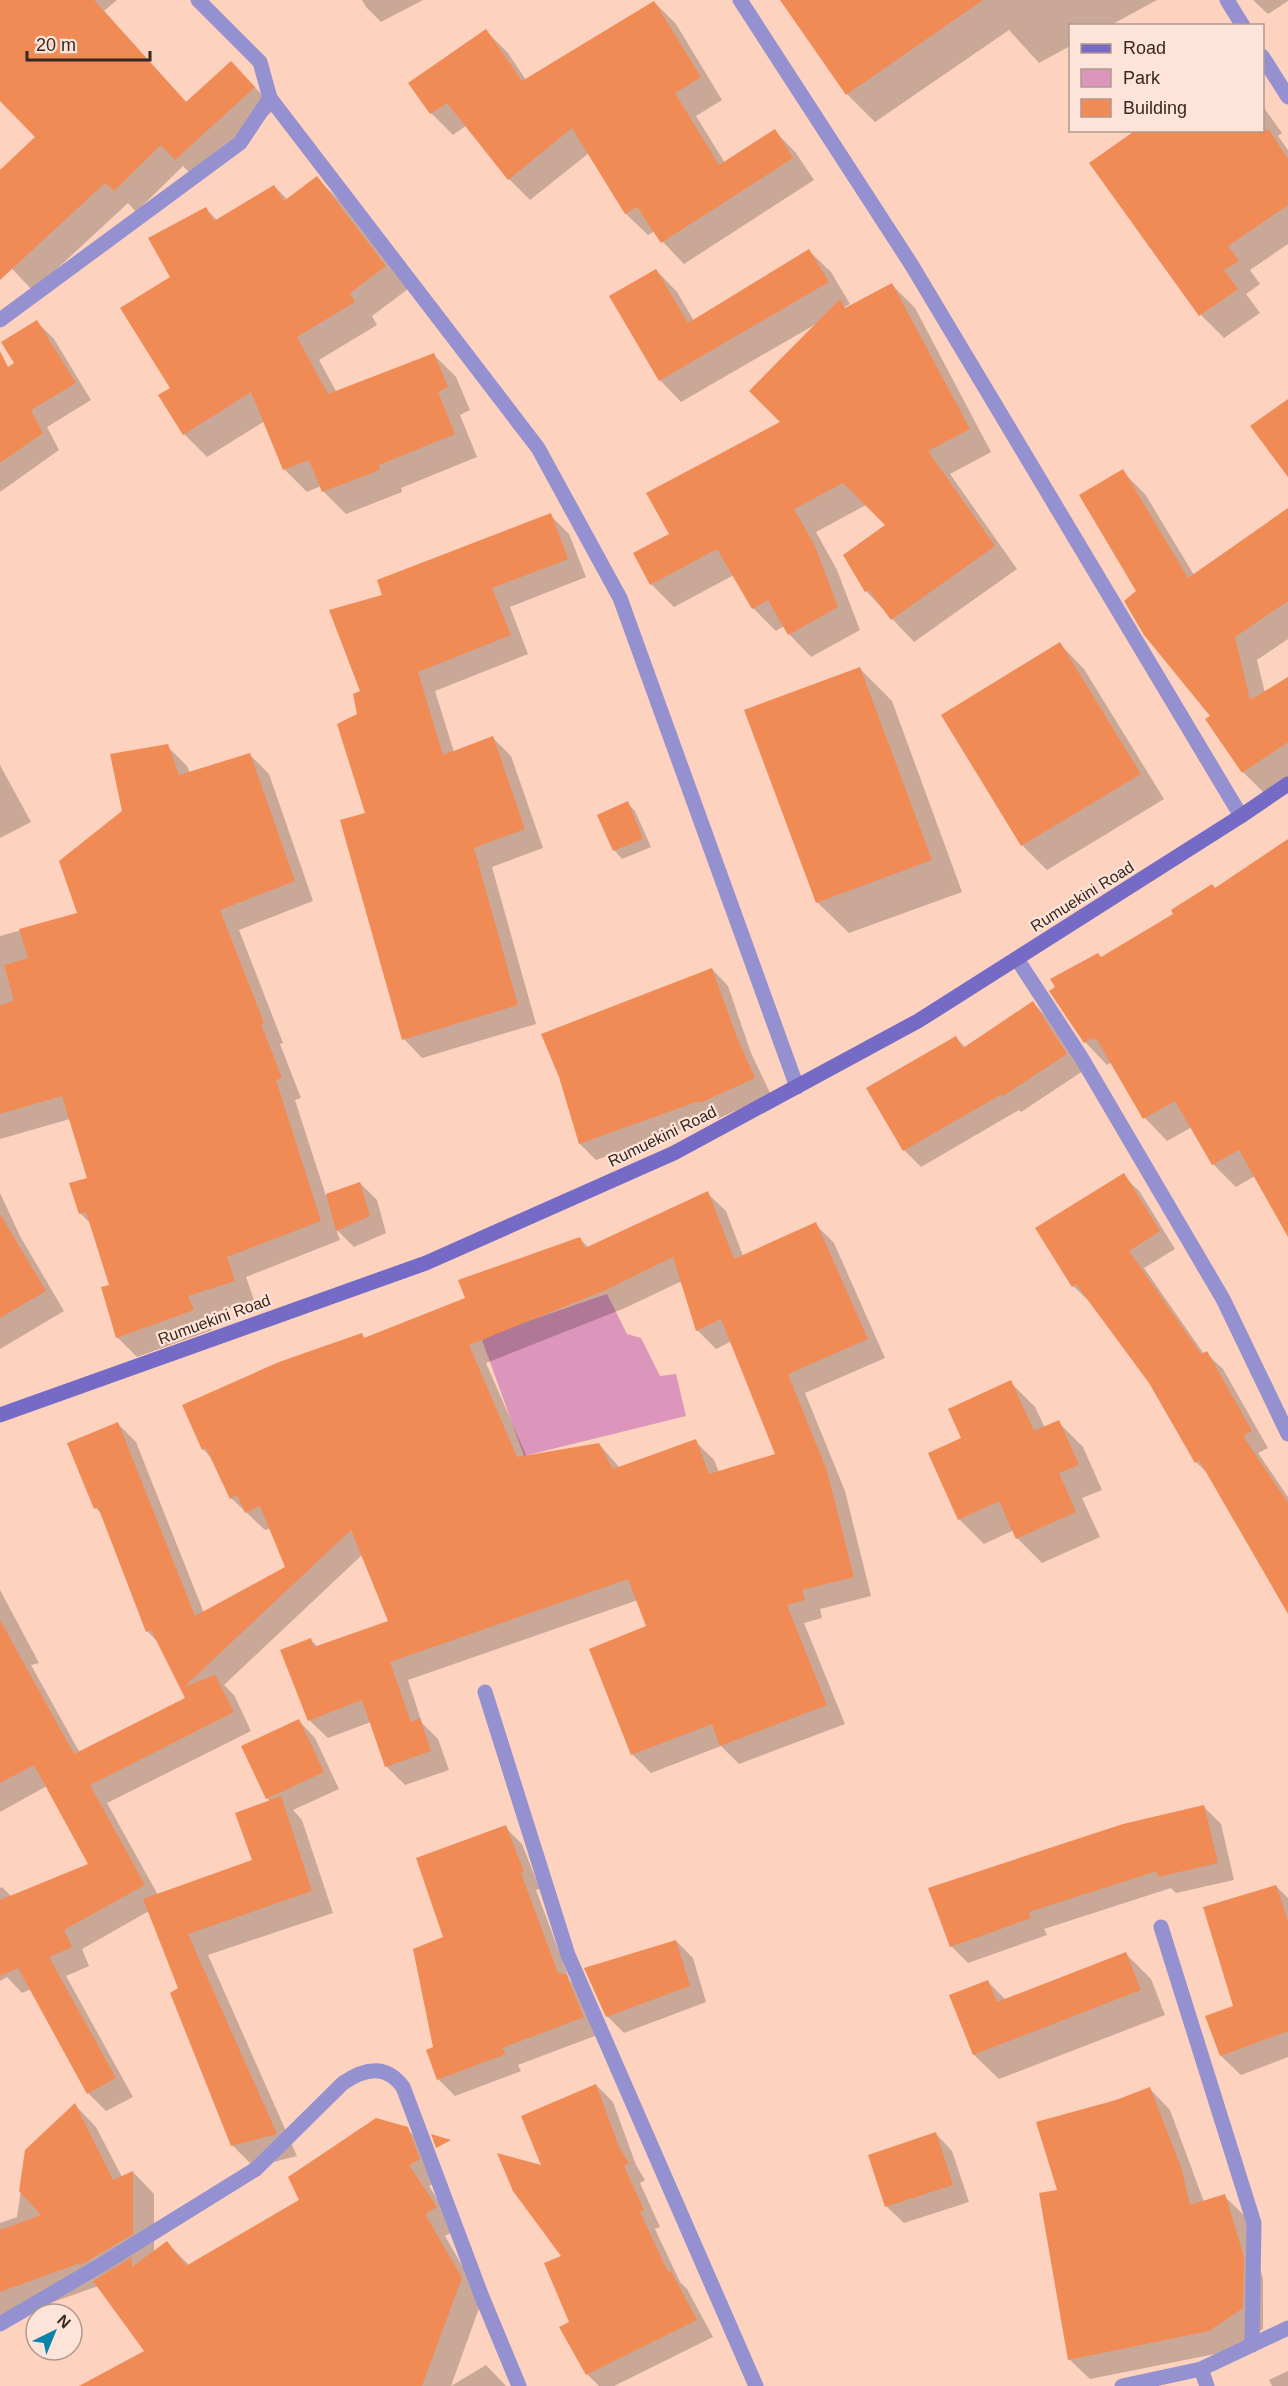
<svg xmlns="http://www.w3.org/2000/svg" width="1288" height="2386" font-family="Arial,sans-serif">
<style>
.green{fill:#dd96bb}
.shadow{fill:#0003;fill-rule:evenodd}
.building{fill:#f18b56;fill-rule:evenodd}
.lines{fill:none;stroke-linecap:round;stroke-linejoin:round}
.street{stroke:#9591d0;stroke-width:15}
.secondary{stroke:#756ac6;stroke-width:15}
.labels{text-anchor:middle;stroke-width:4.5;stroke-linejoin:round;paint-order:stroke}
.street-label{font-size:16px;fill:#382820;stroke:#fee4d8}
</style>
<rect width="100%" height="100%" fill="#fdd2be"/>
<polygon class="green" points="607,1294 627,1334 641,1338 660,1376 676,1374 686,1416 524,1456 482,1340 499,1331"/>
<g class="shadow">
<polygon points="0,0 117,0 104,11 187,103 252,84 275,109 197,180 183,166 136,212 128,203 33,291 0,256 0,172 38,137 0,99"/>
<polygon points="362,0 423,0 381,22 366,7"/>
<polygon points="782,0 1157,0 1109,26 1070,26 1070,46 1039,63 1009,30 875,122 847,94"/>
<polygon points="1253,0 1288,0 1288,1 1268,14"/>
<polygon points="654,2 676,24 722,100 696,116 725,163 775,131 796,153 814,180 684,264 663,242 655,231 648,235 626,214 589,153 530,200 509,179 467,125 453,135 431,113 486,31 508,53 526,80"/>
<polygon points="1262,105 1282,133 1278,136 1288,150 1288,244 1250,270 1260,284 1246,294 1260,313 1224,338 1201,315 1262,130"/>
<polygon points="317,178 340,201 408,289 372,316 377,325 319,360 337,393 433,354 456,377 470,410 460,415 477,457 401,488 402,492 346,514 323,491 321,486 307,492 284,469 265,421 207,457 184,434 160,396 172,388 172,278 206,209 217,220 274,186 288,200"/>
<polygon points="809,251 831,272 850,304 843,308 845,310 892,285 915,308 991,452 950,474 1017,569 914,642 866,591 887,525 866,505 816,532 837,570 860,630 811,657 789,634 784,626 776,631 753,608 734,575 674,607 651,584 671,535 783,422 816,324 681,402 660,380 656,270 677,292 694,321"/>
<polygon points="37,322 54,339 91,400 47,427 59,450 0,492 0,374 16,363"/>
<polygon points="1122,471 1145,494 1194,575 1288,509 1288,639 1257,660 1265,693 1288,679 1288,780 1266,795 1243,772 1207,720 1212,717 1138,591"/>
<polygon points="550,515 569,534 586,577 510,607 528,654 435,691 454,752 493,738 511,756 543,848 492,867 536,1024 422,1058 404,1039 367,814 358,715 384,596"/>
<polygon points="1060,644 1084,669 1164,799 1047,870 1022,845 943,716"/>
<polygon points="860,669 892,701 962,892 849,933 817,902"/>
<polygon points="167,746 187,766 190,773 249,754 269,774 313,901 239,930 283,1043 280,1044 301,1098 295,1100 326,1196 360,1183 377,1200 386,1233 354,1247 336,1229 340,1240 246,1277 254,1300 207,1315 212,1330 137,1357 117,1337 111,1286 92,1225 80,1213 88,1179 70,1119 0,1139 0,936 79,914 124,812"/>
<polygon points="0,765 31,822 0,838"/>
<polygon points="627,803 635,811 651,847 622,859 614,850"/>
<polygon points="1288,841 1288,1230 1255,1176 1236,1187 1213,1164 1192,1127 1167,1141 1145,1118 1112,1062 1107,1065 1085,1042 1102,959 1216,890"/>
<polygon points="712,969 728,986 751,1053 771,1095 717,1119 716,1117 596,1160 580,1144"/>
<polygon points="1033,1003 1050,1020 1083,1071 1021,1112 1019,1110 921,1167 904,1150 956,1038 966,1048"/>
<polygon points="1123,1175 1140,1192 1175,1249 1144,1268 1204,1354 1206,1353 1223,1369 1268,1448 1258,1453 1288,1497 1288,1612 1211,1477 1196,1462 1150,1382 1090,1302 1073,1286"/>
<polygon points="0,1193 20,1236 64,1311 0,1349"/>
<path d="M707,1193L726,1211L743,1256L815,1224L834,1243L885,1358L805,1393L845,1491L871,1596L820,1609L822,1618L804,1623L845,1724L739,1764L721,1746L651,1773L632,1754L648,1627L638,1600L408,1680L422,1723L438,1739L449,1770L405,1785L386,1766L371,1722L328,1738L309,1720L311,1640L318,1647L390,1622L362,1555L224,1685L234,1695L251,1731L107,1803L158,1895L254,1861L271,1802L267,1798L299,1721L315,1738L339,1789L293,1810L302,1820L333,1913L208,1955L297,2156L254,2167L232,2145L180,1989L149,1911L82,1949L89,1966L66,1976L133,2097L106,2111L88,2093L31,1989L22,1993L7,1977L0,1981V1888L2,1887L12,1897L90,1865L47,1786L0,1812V1590L39,1663L31,1665L80,1753L187,1699L159,1643L147,1631L103,1516L96,1508L118,1424L136,1442L204,1613L287,1567L271,1528L265,1530L231,1498L213,1460L203,1449L361,1334L366,1339L467,1299L579,1238L589,1248ZM682,1281L697,1330L716,1349L732,1341L777,1455L719,1472L714,1460L695,1441L620,1468L599,1444L527,1457L486,1363L625,1308Z"/>
<polygon points="1010,1382 1035,1407 1045,1428 1058,1422 1083,1447 1102,1490 1082,1498 1100,1537 1042,1563 1017,1538 1014,1530 984,1544 959,1519 963,1439"/>
<polygon points="1204,1807 1221,1824 1234,1880 1176,1893 1171,1888 1044,1929 1047,1935 968,1963 951,1946"/>
<polygon points="505,1827 522,1844 540,1889 536,1890 570,1981 582,1993 600,2034 518,2065 521,2071 455,2096 438,2079 435,2048 445,1938"/>
<polygon points="1276,1886 1288,1898 1288,2057 1241,2075 1221,2056 1207,2017 1235,2007"/>
<polygon points="676,1941 693,1958 706,2002 624,2033 607,2016"/>
<polygon points="1126,1954 1151,1979 1165,2015 999,2079 974,2055 951,1996 988,1982 1006,2000"/>
<polygon points="596,2085 613,2102 636,2165 645,2180 640,2183 660,2227 655,2229 680,2282 687,2289 713,2337 614,2386 599,2386 587,2374 571,2323 563,2256 543,2168"/>
<polygon points="1150,2089 1170,2110 1204,2202 1224,2196 1245,2216 1263,2279 1263,2329 1230,2351 1090,2379 1069,2359 1059,2191 1117,2101"/>
<polygon points="75,2105 96,2127 122,2177 133,2172 154,2194 154,2253 167,2243 190,2266 301,2201 407,2129 429,2150 440,2180 429,2186 457,2229 445,2236 482,2300 451,2386 82,2386 146,2352 115,2280 0,2321 0,2223 17,2217 27,2150"/>
<polygon points="936,2134 952,2151 969,2202 904,2223 887,2207 870,2156"/>
<polygon points="486,2365 506,2386 451,2386"/>
<polygon points="1288,2371 1288,2386 1272,2386 1269,2380"/>
</g>
<g class="building">
<polygon points="0,0 94,0 186,102 231,61 255,87 175,160 161,145 114,191 105,183 0,280 0,170 35,137 0,101"/>
<polygon points="780,0 983,0 846,95"/>
<polygon points="654,1 701,77 675,93 719,165 775,129 793,158 661,243 637,207 625,214 572,128 508,180 447,103 430,114 408,83 486,29 522,81"/>
<polygon points="1136,130 1269,130 1288,159 1288,205 1228,246 1239,261 1224,270 1238,289 1199,316 1089,163"/>
<polygon points="317,176 386,266 350,293 355,302 297,337 328,394 434,353 448,387 438,392 455,434 379,465 380,470 322,492 309,460 283,470 251,392 183,435 158,395 170,388 120,308 170,277 148,238 206,207 214,221 274,185 284,201"/>
<polygon points="809,249 829,282 659,381 609,296 656,269 688,323"/>
<polygon points="892,283 970,429 928,451 995,546 891,620 869,590 865,592 843,555 885,525 843,483 794,509 815,546 838,607 788,635 768,600 752,609 717,549 650,585 633,553 669,534 646,493 780,422 749,391 840,299 845,308"/>
<polygon points="37,320 76,383 31,410 43,433 0,463 0,351 8,367 14,363 1,342"/>
<polygon points="1288,399 1288,477 1250,426"/>
<polygon points="1123,469 1188,578 1288,508 1288,601 1235,637 1250,700 1288,677 1288,742 1242,773 1205,719 1210,716 1144,635 1124,601 1136,591 1079,495"/>
<polygon points="551,513 568,559 492,588 511,635 418,672 443,755 493,736 525,829 474,848 518,1005 402,1040 340,820 365,813 337,724 357,714 353,694 360,691 329,610 382,595 377,580"/>
<polygon points="1060,642 1141,774 1021,846 941,715"/>
<polygon points="860,667 932,860 816,903 744,710"/>
<polygon points="168,744 179,775 250,753 295,881 220,910 264,1023 261,1024 282,1078 276,1080 321,1221 227,1257 235,1281 188,1296 194,1310 116,1338 101,1287 109,1285 86,1212 79,1214 69,1183 87,1178 62,1096 0,1114 0,1005 14,1001 4,965 28,958 19,929 77,913 59,861 122,811 110,754"/>
<polygon points="628,801 643,839 613,851 597,815"/>
<polygon points="1288,839 1288,1237 1239,1150 1212,1165 1175,1101 1143,1119 1096,1038 1094,1040 1092,1038 1084,1043 1049,991 1055,987 1050,979 1098,953 1101,957 1173,914 1171,910 1212,884 1215,888"/>
<polygon points="712,968 736,1035 755,1078 700,1103 699,1101 579,1144 559,1077 541,1034"/>
<polygon points="1033,1001 1067,1054 1003,1096 1002,1094 903,1151 866,1088 956,1036 963,1048"/>
<polygon points="1124,1173 1160,1231 1129,1251 1201,1354 1207,1351 1252,1431 1243,1436 1288,1503 1288,1614 1199,1460 1195,1463 1149,1383 1076,1284 1072,1287 1035,1228"/>
<polygon points="360,1182 370,1216 336,1231 326,1194"/>
<path d="M708,1191L734,1259L816,1222L868,1339L788,1374L827,1471L854,1577L802,1590L805,1600L787,1605L827,1705L720,1746L712,1724L631,1755L589,1649L646,1626L628,1579L390,1662L411,1722L420,1718L431,1751L385,1767L362,1700L308,1721L280,1650L311,1638L314,1647L388,1621L351,1530L184,1687L215,1675L234,1712L90,1785L145,1885L64,1930L72,1947L49,1957L116,2078L87,2094L18,1968L0,1976V1900L88,1864L34,1765L0,1783V1620L74,1754L185,1698L151,1630L146,1632L98,1507L94,1509L67,1443L118,1422L195,1616L285,1567L260,1506L245,1513L237,1495L230,1499L206,1448L202,1450L182,1405L279,1362L362,1333L364,1338L465,1298L458,1280L580,1237L585,1248ZM673,1257L696,1331L721,1319L775,1454L709,1474L696,1439L613,1469L599,1443L517,1457L469,1345L606,1290Z"/>
<polygon points="0,1214 46,1291 0,1318"/>
<polygon points="1011,1380 1034,1431 1059,1420 1079,1465 1059,1473 1076,1512 1016,1539 999,1501 958,1520 928,1453 961,1438 948,1409"/>
<polygon points="299,1719 324,1772 266,1799 241,1746"/>
<polygon points="281,1796 312,1891 188,1934 277,2134 231,2146 170,1993 178,1988 143,1899 252,1860 235,1813"/>
<polygon points="1204,1805 1218,1863 1158,1877 1157,1871 1029,1912 1031,1918 950,1947 928,1888 1123,1824"/>
<polygon points="506,1825 524,1872 521,1873 558,1973 566,1974 584,2017 502,2048 506,2054 437,2080 426,2050 433,2047 413,1949 443,1937 416,1858"/>
<polygon points="1276,1885 1288,1921 1288,2031 1220,2056 1205,2016 1233,2006 1203,1907"/>
<polygon points="676,1940 690,1986 606,2017 584,1968"/>
<polygon points="1126,1952 1141,1990 973,2055 949,1995 988,1980 997,2002"/>
<polygon points="596,2084 619,2147 629,2163 624,2166 644,2210 640,2212 668,2272 671,2271 697,2320 586,2375 559,2327 569,2322 544,2263 561,2256 513,2191 497,2153 541,2165 521,2116"/>
<polygon points="1150,2087 1182,2170 1190,2205 1225,2194 1244,2257 1243,2308 1209,2331 1068,2360 1039,2193 1057,2190 1036,2122 1116,2100"/>
<polygon points="75,2103 113,2180 133,2171 133,2234 81,2265 80,2263 0,2292 0,2230 41,2215 19,2191 25,2150"/>
<polygon points="376,2118 408,2127 420,2159 409,2165 437,2207 425,2214 462,2278 422,2386 79,2386 144,2351 93,2281 132,2257 132,2267 167,2241 186,2266 299,2200 288,2177"/>
<polygon points="936,2132 953,2185 885,2207 868,2155"/>
<polygon points="431,2134 451,2140 436,2148"/>
</g>
<g class="lines">
<g class="street">
<polyline points="198,0 260,62 270,98 538,448 620,598 797,1087"/>
<polyline points="740,0 911,264 1241,816"/>
<polyline points="1227,0 1243,26"/>
<polyline points="1262,56 1288,97"/>
<polyline points="0,320 240,143 270,98"/>
<polyline points="1017,959 1081,1057 1223,1299 1288,1434"/>
<polyline points="485,1692 568,1955 756,2386"/>
<polyline points="1161,1927 1254,2223 1252,2345"/>
<path d="M0,2324L101,2265L256,2169L343,2083C365,2068 386,2064 403,2087L482,2297L519,2386"/>
<polyline points="1201,2369 1207,2386"/>
<polyline points="1122,2386 1201,2369 1288,2328"/>
</g>
<polyline class="secondary" points="0,1415 426,1263 674,1153 918,1021 1241,816 1288,784"/>
</g>
<g class="labels">
<g class="street-label">
<text transform="translate(1082 896) rotate(-32)" y="6">Rumuekini Road</text>
<text transform="translate(662 1136) rotate(-26)" y="6">Rumuekini Road</text>
<text transform="translate(214 1319) rotate(-20)" y="6">Rumuekini Road</text>
</g>
</g>
<rect x="1069" y="24" width="195" height="108" fill="#fee4d8" stroke="#af998e" stroke-width="1.5"/>
<rect x="1081" y="44" width="30" height="9" fill="#756ac6" stroke="#af998e" stroke-width="1.5"/>
<text x="1123" y="54" font-size="18" fill="#382820">Road</text>
<rect x="1081" y="69" width="30" height="18" fill="#dd96bb" stroke="#af998e" stroke-width="1.5"/>
<text x="1123" y="84" font-size="18" fill="#382820">Park</text>
<rect x="1081" y="99" width="30" height="18" fill="#f18b56" stroke="#af998e" stroke-width="1.5"/>
<text x="1123" y="114" font-size="18" fill="#382820">Building</text>
<g transform="translate(54 2332) rotate(43)"><circle r="28" fill="#fee4d8" stroke="#af998e" stroke-width="1.5"/>
<path d="M0-4.5L10 22L0 15L-10 22Z" fill="#0983a8"/>
<text y="-9" font-size="16" font-weight="bold" text-anchor="middle" fill="#382820">N</text>
</g>
<path d="M27 51v9h123v-9" fill="none" stroke="#382820" stroke-width="3"/>
<text x="36" y="51" font-size="18" fill="#382820" stroke="#fee4d8" stroke-width="4.5" paint-order="stroke">20 m</text>
</svg>
